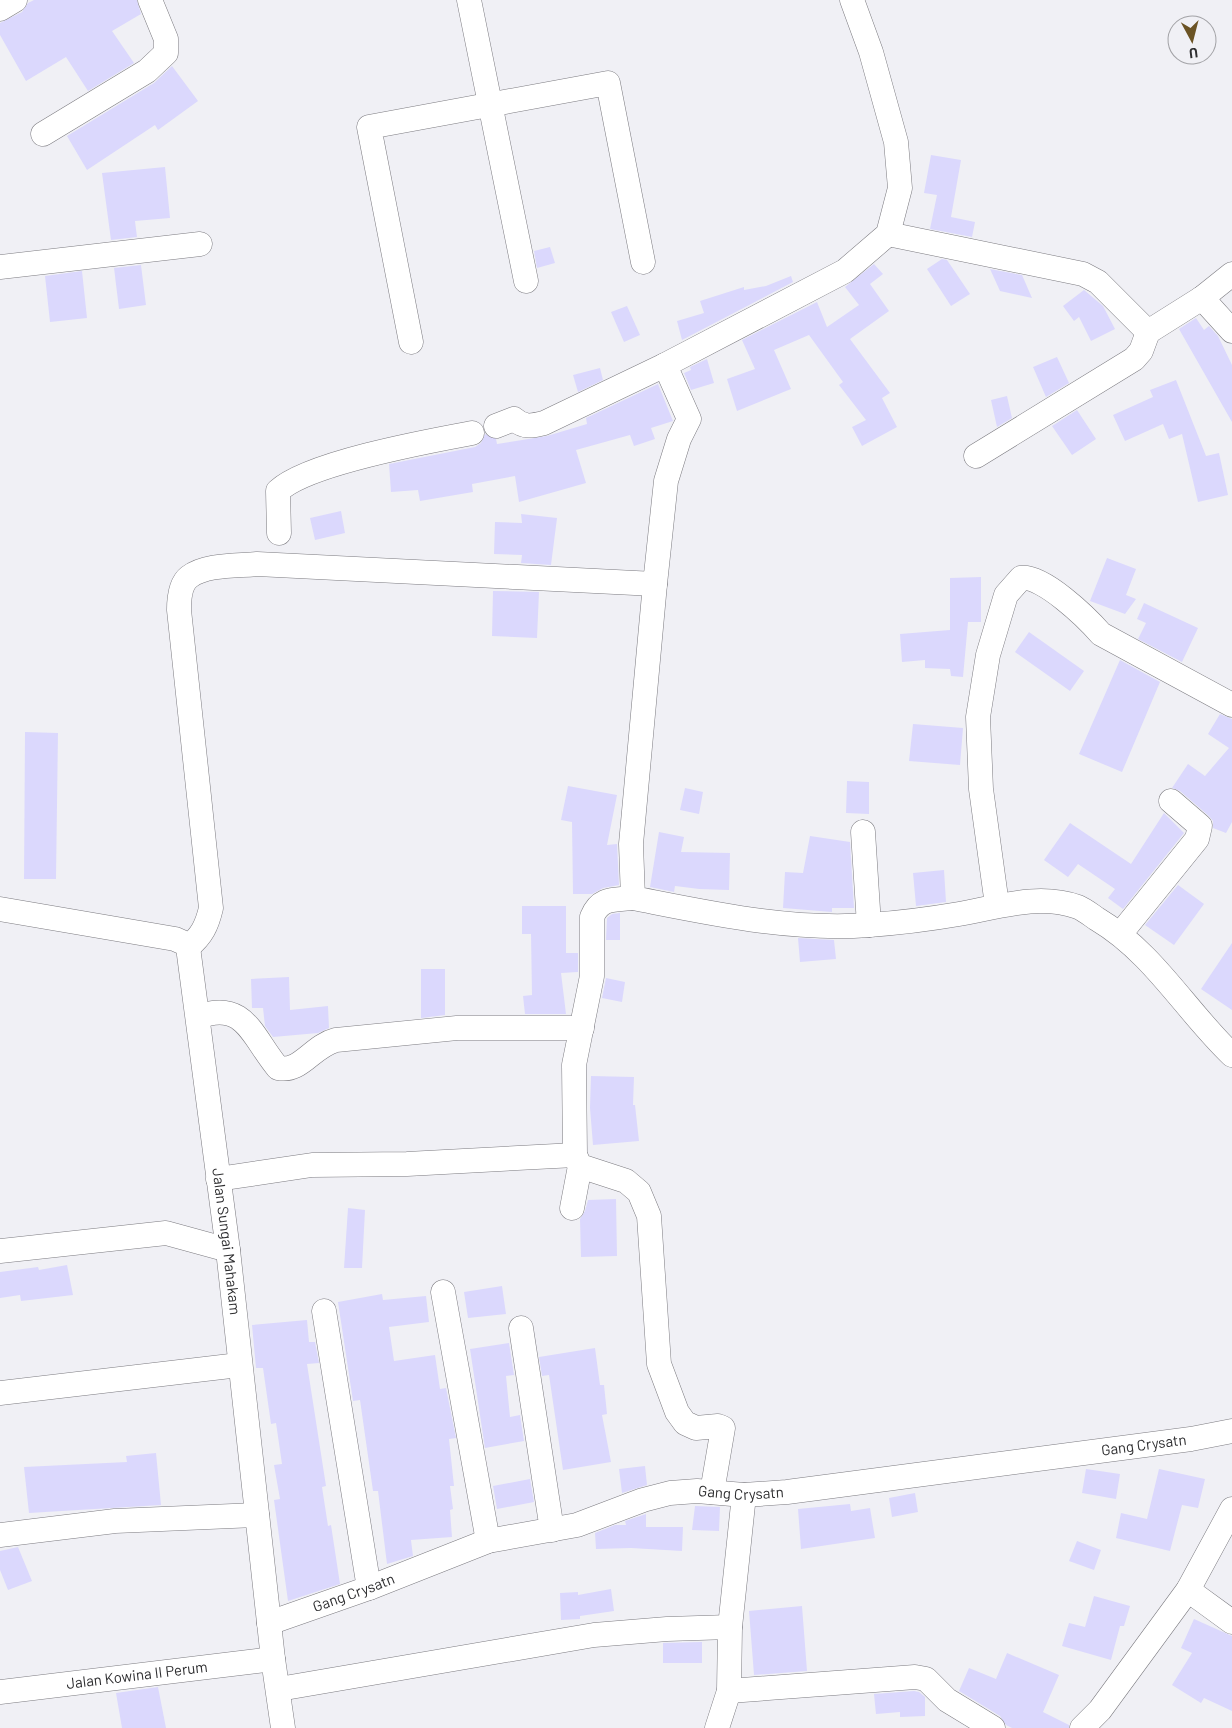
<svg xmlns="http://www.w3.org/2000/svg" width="1232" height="1728" font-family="Barlow,sans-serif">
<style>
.building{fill:#dbd8fd}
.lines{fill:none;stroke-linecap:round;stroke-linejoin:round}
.minor-casing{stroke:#7c7b80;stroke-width:25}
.minor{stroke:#fff;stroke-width:24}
.labels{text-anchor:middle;stroke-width:5;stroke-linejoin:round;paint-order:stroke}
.street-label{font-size:15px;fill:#2e2e30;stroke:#f0f0f5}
</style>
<rect width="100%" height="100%" fill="#f0f0f5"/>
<g class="building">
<polygon points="34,0 137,0 141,14 112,31 134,63 88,91 66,57 26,81 0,35 0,23 22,12 28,3"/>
<polygon points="172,66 198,101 158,130 155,125 87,170 67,136 154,83"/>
<polygon points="931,155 961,160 951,217 975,222 972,237 930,229 937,195 924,193"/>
<polygon points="165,167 170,218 135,221 137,237 111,240 102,173"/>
<polygon points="550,247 555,263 537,268 534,251"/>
<polygon points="942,259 947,260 970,294 951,306 927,269"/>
<polygon points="874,264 883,274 870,284 889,311 850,339 890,393 882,398 897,427 862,446 852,427 866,420 839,385 843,382 809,335 774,350 791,389 737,411 727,379 755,369 742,340 817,302 827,327 859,305 845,287"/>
<polygon points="141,265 146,305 119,309 114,268"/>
<polygon points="990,269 1022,275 1032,298 1000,291"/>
<polygon points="82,271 87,318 50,322 45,276"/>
<polygon points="791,276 793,282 682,340 677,321 704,313 700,301 744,287 744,290 766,286"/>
<polygon points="1084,290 1103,306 1115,329 1091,341 1079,317 1074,321 1063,306"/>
<polygon points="627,306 640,335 624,342 611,312"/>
<polygon points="1196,318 1204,330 1209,326 1218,336 1232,365 1232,422 1179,329"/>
<polygon points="1057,357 1069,383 1046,397 1033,367"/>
<polygon points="707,359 714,383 691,390 684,373 691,370 690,367"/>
<polygon points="600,368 603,380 578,392 573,375"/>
<polygon points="1176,380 1206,456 1219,453 1228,495 1198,502 1182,434 1169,439 1163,424 1125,441 1113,415 1153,397 1150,390"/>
<polygon points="658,384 673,421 651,428 655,439 634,446 630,435 576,450 586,483 519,502 515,476 472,484 473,492 420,501 418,490 391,492 389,464 475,447 481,443 485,434 496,439 497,444 547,436 587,424 586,418"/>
<polygon points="1007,396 1012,418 997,427 991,400"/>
<polygon points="1077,410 1096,439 1072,455 1052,426"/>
<polygon points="341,511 345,533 315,540 310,518"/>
<polygon points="521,514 557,518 551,565 521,563 522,555 494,554 495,522 522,523"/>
<polygon points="1107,558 1136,569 1126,595 1136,599 1125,614 1090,601"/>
<polygon points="981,577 981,622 968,622 963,677 951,676 950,669 925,668 925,660 902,662 900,634 950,630 950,578"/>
<polygon points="493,591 539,592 537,638 492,636"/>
<polygon points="1144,603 1198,628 1182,662 1138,639 1146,623 1137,619"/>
<polygon points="1029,632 1084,671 1070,691 1015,652"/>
<polygon points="1120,660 1160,682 1122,772 1079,754"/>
<polygon points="1220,714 1232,719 1232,822 1226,833 1213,828 1213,821 1209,816 1180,791 1172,788 1188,764 1205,776 1229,748 1208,734"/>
<polygon points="913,724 963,728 960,765 909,761"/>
<polygon points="25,732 58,733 56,879 24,879"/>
<polygon points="847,781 869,782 869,814 846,813"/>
<polygon points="568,786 617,795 607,845 617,844 619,885 603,888 592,894 573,894 572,822 561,820"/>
<polygon points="685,788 703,792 699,814 680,810"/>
<polygon points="1164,813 1184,833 1123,909 1108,898 1115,889 1078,864 1068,877 1044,860 1070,823 1131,864"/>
<polygon points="659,832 684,837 681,852 730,853 729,890 699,889 675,886 674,892 650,887"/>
<polygon points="810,836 850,842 854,908 832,908 832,912 783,908 785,872 803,873"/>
<polygon points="944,870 946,902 916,906 913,873"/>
<polygon points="1178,885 1204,904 1174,945 1145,925"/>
<polygon points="522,906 566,906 566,953 578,953 578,972 561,973 566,1014 525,1014 523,996 532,995 531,934 522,934"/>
<polygon points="620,913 620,940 606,940 607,918 612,914"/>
<polygon points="798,938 834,940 836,959 800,962"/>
<polygon points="1232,943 1232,1010 1201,989"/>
<polygon points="421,969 445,969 445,1015 421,1018"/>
<polygon points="289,977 290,1010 328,1006 329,1028 318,1033 273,1037 265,1026 263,1008 252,1008 251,979"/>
<polygon points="606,978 625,982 622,1002 602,998"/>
<polygon points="591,1076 634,1077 633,1105 635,1105 639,1141 593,1145 590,1108"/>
<polygon points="616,1199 617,1256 581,1257 580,1219 585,1211 588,1200"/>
<polygon points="348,1208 365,1210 362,1268 344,1268"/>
<polygon points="67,1265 73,1295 21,1301 20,1295 0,1298 0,1272 38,1267 39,1270"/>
<polygon points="502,1286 506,1314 468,1318 464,1292"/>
<polygon points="382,1294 383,1300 426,1296 429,1322 389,1327 394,1361 435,1355 440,1389 446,1388 456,1438 449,1439 454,1486 450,1486 453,1509 450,1510 452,1537 411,1540 413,1556 387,1564 378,1491 373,1491 360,1400 353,1401 338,1302"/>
<polygon points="307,1320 309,1342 315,1342 319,1363 307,1364 326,1486 322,1487 328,1526 331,1525 340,1584 288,1601 274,1500 280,1499 274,1465 282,1464 276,1423 271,1424 263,1368 256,1368 252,1325"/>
<polygon points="509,1343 514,1375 506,1376 510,1417 520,1415 524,1441 485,1448 470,1349"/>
<polygon points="595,1348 600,1385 604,1385 607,1414 602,1415 611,1462 563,1470 549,1375 542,1376 539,1357"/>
<polygon points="156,1453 161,1505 29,1513 24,1467 127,1462 126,1456"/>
<polygon points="645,1466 647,1485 622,1493 619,1469"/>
<polygon points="1086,1469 1120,1474 1116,1499 1082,1493"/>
<polygon points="1159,1469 1205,1479 1198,1508 1182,1505 1170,1551 1116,1538 1121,1513 1147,1519"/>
<polygon points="530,1479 534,1502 497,1509 493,1486"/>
<polygon points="915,1493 918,1512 892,1517 889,1498"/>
<polygon points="850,1504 851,1511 870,1508 875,1538 801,1549 798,1509"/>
<polygon points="695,1506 720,1507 719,1531 692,1530"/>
<polygon points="646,1514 646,1527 683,1527 682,1551 631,1548 596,1549 595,1533 615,1525 626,1525 625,1521"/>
<polygon points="1077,1541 1101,1550 1094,1570 1069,1561"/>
<polygon points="18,1547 32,1581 8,1590 0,1570 0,1551"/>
<polygon points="611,1589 614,1611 580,1616 580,1619 561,1620 560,1593 578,1592 578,1595"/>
<polygon points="1094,1596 1130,1606 1124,1626 1120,1626 1111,1660 1062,1646 1069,1623 1085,1627"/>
<polygon points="802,1606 807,1671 754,1675 749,1611"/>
<polygon points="1194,1619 1232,1636 1232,1711 1204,1698 1201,1703 1172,1685 1192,1653 1181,1648"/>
<polygon points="702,1642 702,1663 663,1663 663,1643"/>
<polygon points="1007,1653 1059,1675 1043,1712 1069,1725 1069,1728 1012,1728 1006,1725 1000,1716 959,1691 969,1668 996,1679"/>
<polygon points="158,1687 166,1728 122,1728 116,1693"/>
<polygon points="914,1691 919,1692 925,1697 925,1716 900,1717 900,1712 876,1714 874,1694"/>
</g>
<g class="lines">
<defs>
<g id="minor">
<polyline points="469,0 526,281"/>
<polyline points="0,9 15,0"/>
<polyline points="43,134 147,71 166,53 166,39 150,0"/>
<polyline points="888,234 1083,274 1098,282 1148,332 1202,298 1232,274"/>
<polyline points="0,267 200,244"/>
<polyline points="1202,298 1232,331"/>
<polyline points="411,342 369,127 608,83 643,262"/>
<path d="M496,426L514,419C524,428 532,426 544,423L665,365"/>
<polyline points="976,456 1134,359 1141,351 1148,332"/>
<path d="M279,533L278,491C307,463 429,441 472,433"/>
<path d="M655,584L631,844L633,898C710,913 790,931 869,925C898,923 930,919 959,914C998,907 1039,893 1078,907C1085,910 1091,915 1097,919C1154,953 1185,1010 1232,1055"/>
<polyline points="863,832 869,925"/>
<path d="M633,898C614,900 600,897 592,917V976L574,1065L575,1155L580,1166L626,1181L639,1192L649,1216L659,1364L677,1412L685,1423L696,1428L718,1426L723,1428L712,1492"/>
<path d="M997,905L981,789L978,717L988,655L1006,595L1021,578C1043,575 1087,618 1101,634L1232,705"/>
<path id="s1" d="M0,909L175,939L184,943L188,947L228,1250L273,1659L283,1728"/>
<polyline points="1121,933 1197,839 1200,826 1171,801"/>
<path d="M188,947C202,936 207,925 211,908L179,610C179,599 180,584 189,577C206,564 237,566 257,564L655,584L666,481L679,439L689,419L665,365L845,271L888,234L900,188L896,142L871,52L852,0"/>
<path d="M198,1017C245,999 252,1037 278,1068C301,1073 312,1046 336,1040L457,1028H582"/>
<polyline points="218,1179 312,1165 407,1164 575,1155"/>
<polyline points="572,1208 580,1166"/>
<polyline points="0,1251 166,1233 228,1250"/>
<polyline points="443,1292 488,1541"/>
<polyline points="324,1311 369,1588"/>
<polyline points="521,1328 552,1530"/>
<polyline points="0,1393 239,1365"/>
<polyline points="0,1535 115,1521 257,1515"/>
<polyline points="1188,1590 1232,1622"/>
<path id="s2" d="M269,1623L369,1588L488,1541L577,1525L643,1500L670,1493L697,1491L744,1495L787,1492L1191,1439L1232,1431"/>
<polyline points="279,1689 594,1635 667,1629 730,1627"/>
<polyline points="729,1691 915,1677 926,1679 947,1700 993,1728"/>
<path id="s3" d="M0,1692L273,1659"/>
<polyline points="717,1728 729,1691 730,1627 744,1495"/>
<polyline points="1082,1728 1100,1710 1188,1590 1232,1509"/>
</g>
</defs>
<use href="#minor" class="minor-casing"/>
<use href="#minor" class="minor"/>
</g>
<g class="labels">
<g class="street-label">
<text dy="5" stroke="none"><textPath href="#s1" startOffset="490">Jalan Sungai Mahakam</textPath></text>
<text dy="5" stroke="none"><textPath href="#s2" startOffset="900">Gang Crysatn</textPath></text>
<text dy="5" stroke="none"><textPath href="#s2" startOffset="494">Gang Crysatn</textPath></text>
<text dy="5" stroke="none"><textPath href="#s2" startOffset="90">Gang Crysatn</textPath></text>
<text dy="5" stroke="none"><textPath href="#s3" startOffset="138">Jalan Kowina II Perum</textPath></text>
</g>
</g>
<g transform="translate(1192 40) rotate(173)"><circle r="24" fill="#f0f0f5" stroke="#a2a2a6"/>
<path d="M0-4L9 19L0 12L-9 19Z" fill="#6b5324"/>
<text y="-8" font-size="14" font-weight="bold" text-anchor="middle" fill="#2e2e30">U</text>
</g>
</svg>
